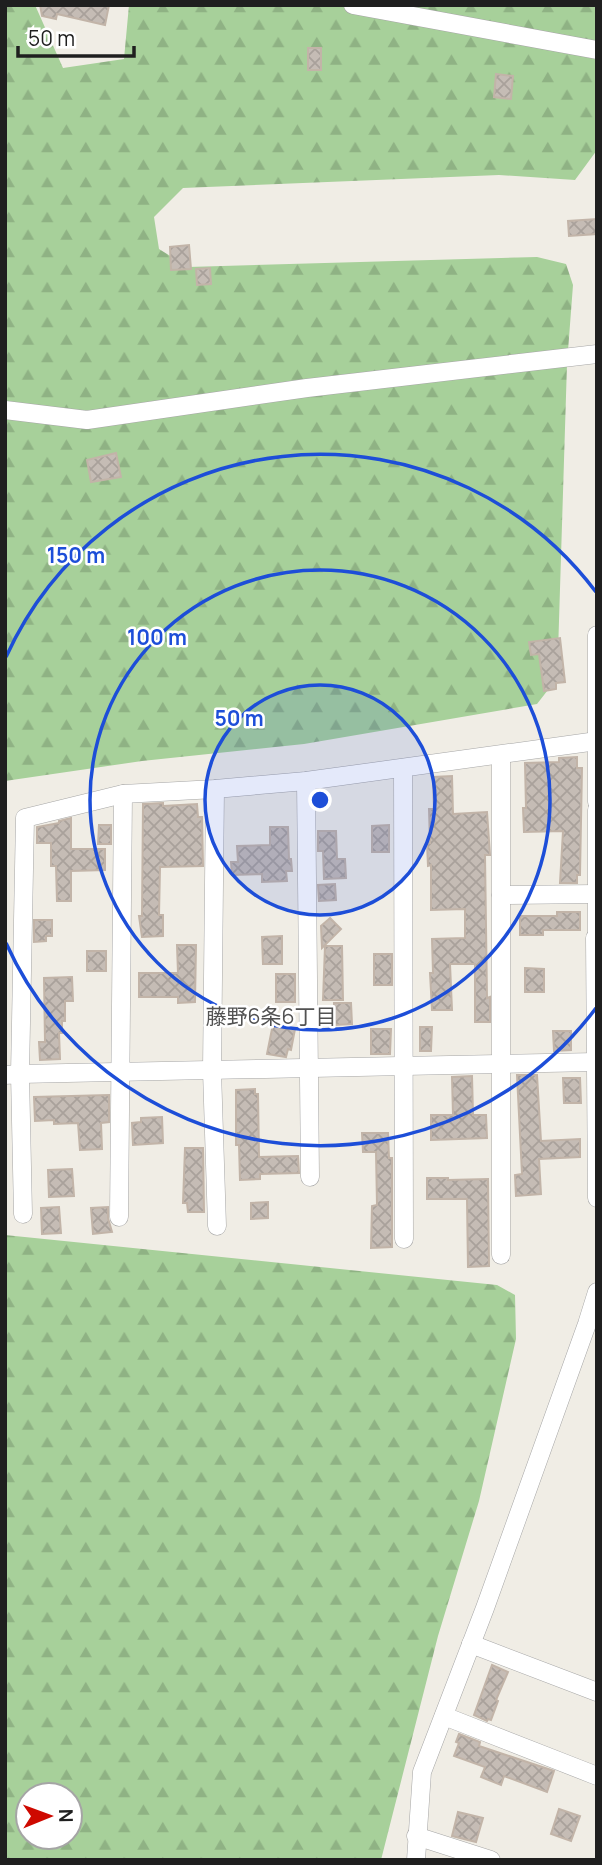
<svg xmlns="http://www.w3.org/2000/svg" width="602" height="1865" font-family="Manrope,'Noto Sans JP',sans-serif">
<style>
.forest{fill:url(#forest-firs);fill-rule:evenodd}
.building{fill:url(#building-cross-hatch);stroke:#c2b4a8;stroke-width:2}
.lines{fill:none;stroke-linecap:round;stroke-linejoin:round}
.minor-casing{stroke:#a6a6a6;stroke-width:19}
.minor{stroke:#fff;stroke-width:18}
.ring{fill:none;stroke:#1d4ed8;stroke-width:3.5}
.labels{text-anchor:middle;stroke-width:5;stroke-linejoin:round;paint-order:stroke}
.neighbourhood-label{font-size:21px;fill:#525252;stroke:#fff}
.centre{fill:#1d4ed8;stroke:#fff;stroke-width:3.5}
.ring-label{font-size:21px;text-anchor:middle;font-weight:bold;fill:#1d4ed8;stroke:#fff;stroke-width:5;stroke-linejoin:round;paint-order:stroke}
</style>
<defs>
<pattern id="forest-firs" width="22" height="20" patternUnits="userSpaceOnUse" patternTransform="scale(1.75)"><rect width="22" height="20" fill="#a7d09a"/><path d="M5 1l3.5 6h-7zM16 11l3.5 6h-7z" fill="#8fb284"/></pattern>
<pattern id="building-cross-hatch" width="8" height="8" patternUnits="userSpaceOnUse" patternTransform="scale(1.75)"><rect width="8" height="8" fill="#c5bcb5"/><path d="M0 0l8 8M0 8l8-8" fill="none" stroke="#a9a19b"/></pattern>
</defs>
<rect width="100%" height="100%" fill="#f0ede5"/>
<g class="forest">
<polygon points="5,5 35,5 63,68 124,59 129,5 597,5 597,150 575,180 499,175 183,188 154,217 159,249 188,267 537,257 566,264 573,285 567,364 558,653 551,686 537,704 304,744 142,761 5,781"/>
<path d="M5,1235L497,1285L515,1295L516,1339L479,1501L438,1636L381,1860H5ZM28,1795H70V1837H28Z"/>
</g>
<g class="building">
<polygon points="40,5 109,5 105,25 57,14 56,19 42,16"/>
<rect x="308" y="48" width="13" height="22"/>
<polygon points="496,74 513,76 511,99 494,97"/>
<polygon points="597,219 597,234 569,236 568,221"/>
<polygon points="189,245 191,269 171,270 170,247"/>
<polygon points="210,268 211,284 197,285 196,269"/>
<polygon points="116,453 121,477 91,482 87,460"/>
<polygon points="560,638 565,682 556,683 556,689 544,691 539,654 531,655 529,642"/>
<polygon points="577,757 577,768 582,768 580,875 577,875 577,883 560,883 563,831 524,832 523,808 526,808 525,763 559,762 559,758"/>
<polygon points="452,776 453,814 487,812 490,855 485,855 487,998 490,997 490,1022 475,1022 475,964 450,964 452,1010 432,1010 430,973 433,973 432,939 465,938 465,909 431,910 431,865 428,866 427,843 430,843 429,809 434,809 433,777"/>
<polygon points="163,803 163,806 197,804 198,817 202,817 203,866 160,867 159,915 163,915 163,936 142,937 139,916 142,916 143,804"/>
<polygon points="71,818 71,849 105,849 105,870 71,871 71,901 57,901 56,866 51,866 51,843 37,843 37,827 59,823 59,821"/>
<polygon points="99,825 111,825 111,844 98,844"/>
<polygon points="389,825 389,852 372,852 372,826"/>
<polygon points="270,827 288,827 289,859 291,859 292,871 286,871 287,881 262,882 262,874 232,875 231,862 238,862 237,846 270,845"/>
<polygon points="318,831 336,831 337,859 345,859 346,878 324,879 323,851 318,851"/>
<polygon points="335,884 336,900 319,901 318,885"/>
<polygon points="557,912 580,912 580,930 543,930 543,935 520,935 520,916 557,916"/>
<polygon points="330,918 341,929 322,948 321,926"/>
<polygon points="34,920 52,920 52,936 46,936 46,941 34,942"/>
<polygon points="282,936 282,964 263,964 262,937"/>
<polygon points="177,945 196,945 195,1002 178,1003 178,997 139,997 139,973 178,973"/>
<polygon points="325,946 342,946 343,1000 323,1000"/>
<rect x="87" y="951" width="19" height="20"/>
<rect x="374" y="954" width="18" height="31"/>
<polygon points="525,968 544,969 544,992 525,992"/>
<rect x="276" y="974" width="19" height="28"/>
<polygon points="72,977 73,1001 65,1001 65,1021 62,1021 62,1033 59,1033 60,1059 40,1060 39,1042 45,1042 44,978"/>
<polygon points="334,1003 351,1003 352,1024 335,1025"/>
<polygon points="273,1024 295,1029 291,1050 288,1049 286,1057 267,1054"/>
<polygon points="420,1027 432,1027 431,1051 420,1051"/>
<polygon points="371,1029 391,1029 390,1054 371,1054"/>
<polygon points="553,1031 571,1031 571,1050 554,1051"/>
<polygon points="517,1075 537,1075 541,1141 580,1139 580,1157 539,1159 541,1194 516,1196 515,1175 522,1174"/>
<polygon points="472,1076 473,1115 486,1115 487,1138 431,1140 431,1115 453,1115 452,1077"/>
<polygon points="563,1078 580,1078 581,1103 564,1103"/>
<polygon points="255,1089 255,1094 258,1094 259,1157 298,1156 299,1173 260,1174 260,1179 240,1180 239,1145 236,1145 236,1090"/>
<polygon points="109,1095 109,1122 101,1123 102,1149 80,1150 78,1123 54,1124 54,1120 35,1121 34,1097"/>
<polygon points="162,1117 163,1143 133,1145 132,1123 141,1122 141,1118"/>
<polygon points="362,1133 388,1133 389,1158 392,1158 392,1247 371,1248 372,1206 377,1205 376,1152 363,1152"/>
<polygon points="185,1148 203,1148 204,1212 188,1212 187,1203 183,1203"/>
<polygon points="72,1169 74,1196 49,1197 48,1170"/>
<polygon points="427,1178 448,1178 448,1180 488,1179 489,1266 468,1267 467,1199 427,1199"/>
<polygon points="268,1202 268,1218 251,1219 251,1203"/>
<polygon points="59,1207 61,1233 42,1234 41,1208"/>
<polygon points="108,1207 108,1218 112,1232 93,1234 91,1208"/>
<polygon points="492,1665 508,1672 496,1700 498,1701 491,1720 488,1719 487,1721 474,1715"/>
<polygon points="459,1734 480,1742 479,1746 554,1771 547,1792 504,1776 501,1785 481,1777 485,1767 454,1756 459,1743 456,1742"/>
<polygon points="559,1809 580,1816 571,1841 551,1834"/>
<polygon points="458,1812 483,1818 476,1842 452,1836"/>
</g>
<g class="lines">
<defs>
<g id="minor">
<polyline points="353,5 597,50"/>
<polyline points="5,410 87,420 307,388 597,354"/>
<polyline points="597,635 597,802"/>
<polyline points="501,755 501,1255"/>
<polyline points="403,768 404,1239"/>
<polyline points="306,781 310,1177"/>
<polyline points="215,789 212,1071 217,1226"/>
<polyline points="597,810 597,938"/>
<polyline points="501,895 596,894"/>
<polyline points="595,938 597,1198"/>
<polyline points="596,1062 20,1074 25,818 123,794 215,789 306,781 597,741"/>
<polyline points="5,1075 20,1074 23,1214"/>
<polyline points="119,1217 123,794"/>
<polyline points="471,1644 597,1692"/>
<polyline points="444,1716 597,1776"/>
<polyline points="416,1836 491,1860"/>
<polyline points="416,1860 422,1772 485,1608 587,1324 597,1292"/>
</g>
</defs>
<use href="#minor" class="minor-casing"/>
<use href="#minor" class="minor"/>
</g>
<circle cx="320" cy="800" r="115" fill="#1d4ed8" fill-opacity=".12"/>
<g class="ring">
<circle cx="320" cy="800" r="115"/>
<circle cx="320" cy="800" r="230"/>
<path d="M596 1008A345 345 0 0 1 6 943M6 657A345 345 0 0 1 596 592"/>
</g>
<g class="labels">
<g class="neighbourhood-label">
<text x="271" y="1024">藤野6条6丁目</text>
</g>
</g>
<circle cx="320" cy="800" r="10" class="centre"/>
<g class="ring-label">
<text x="76" y="563">150 m</text>
<text x="157" y="645">100 m</text>
<text x="239" y="726">50 m</text>
</g>
<rect width="602" height="1865" fill="none" stroke="#1f1f1f" stroke-width="14"/>
<g transform="translate(49 1816) rotate(89)"><circle r="33" fill="#ffffff" stroke="#a5a5a5" stroke-width="2"/>
<path d="M0-5L12 26L0 18L-12 26Z" fill="#ce0900"/>
<text y="-10" font-size="19" font-weight="bold" text-anchor="middle" fill="#1f1f1f">N</text>
</g>
<path d="M18 46v10h116v-10" fill="none" stroke="#1f1f1f" stroke-width="3.5"/>
<text x="28" y="46" font-size="21" fill="#1f1f1f" stroke="#ffffff" stroke-width="5" paint-order="stroke">50 m</text>
</svg>
